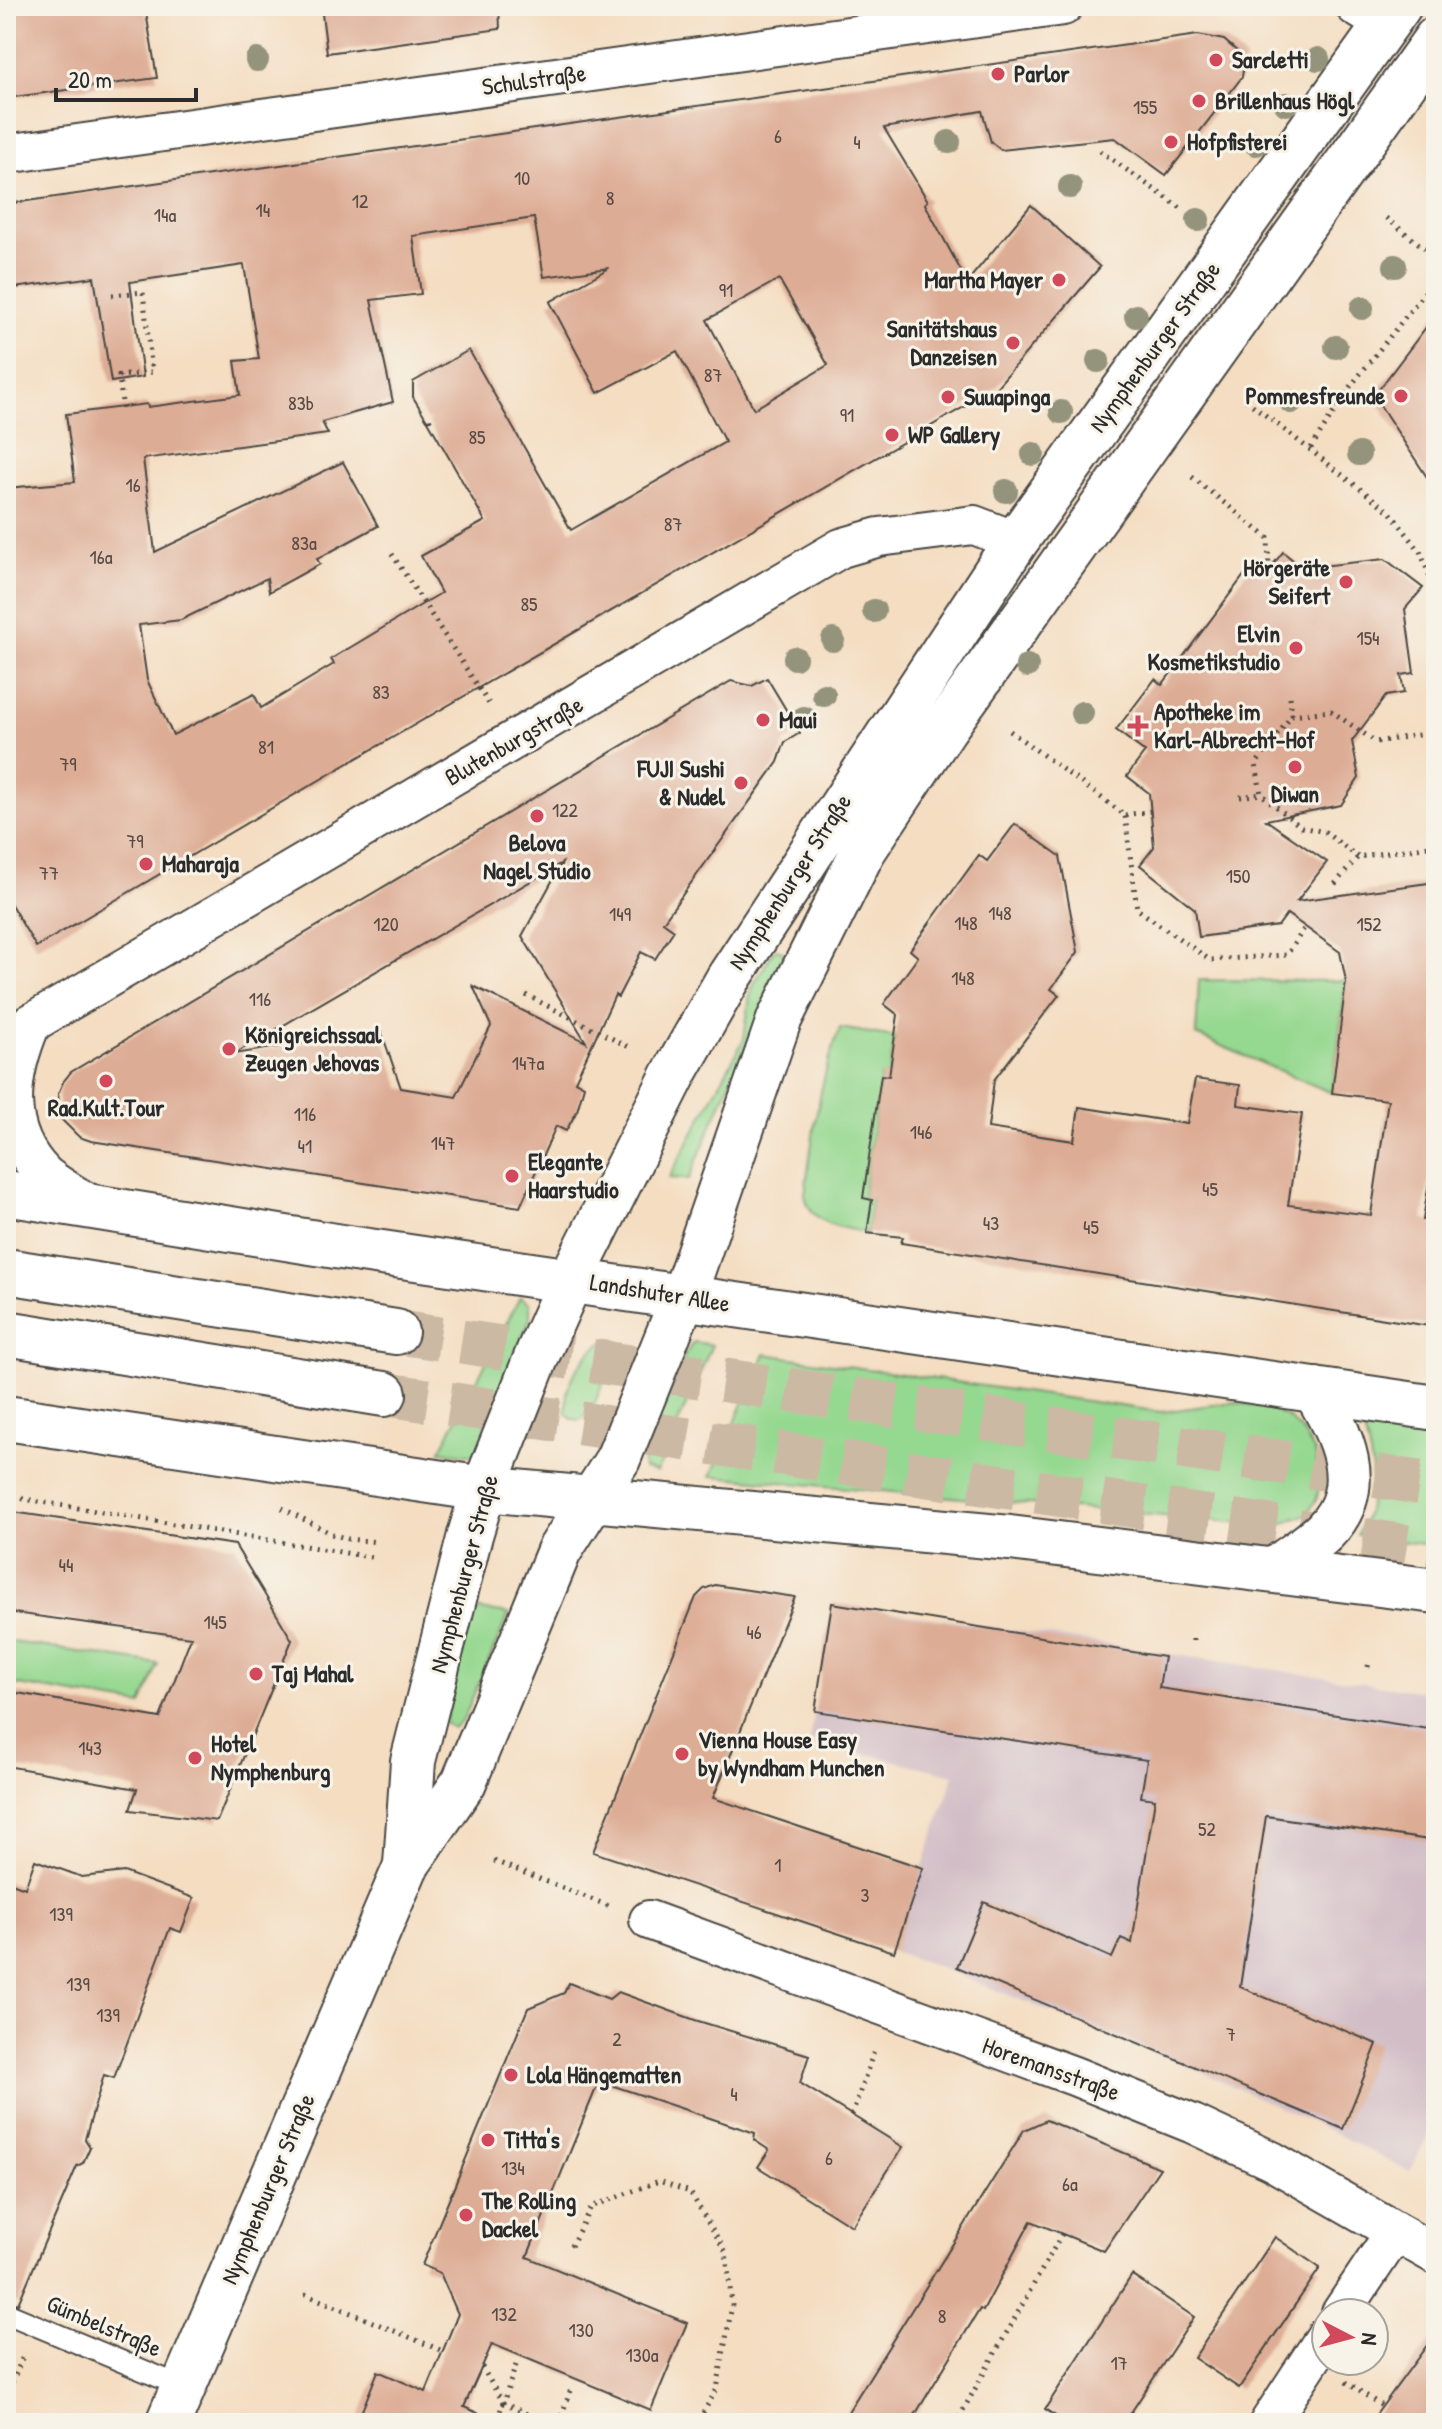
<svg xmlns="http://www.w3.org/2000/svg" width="1442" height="2429" font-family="'Patrick Hand',sans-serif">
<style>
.industrial{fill:#d2bdc6}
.green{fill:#95d890;stroke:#60825e;stroke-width:2}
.building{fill:#ddac94;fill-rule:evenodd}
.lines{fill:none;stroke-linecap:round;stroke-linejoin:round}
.highway-tunnel{stroke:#ccb9a3;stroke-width:44;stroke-dasharray:44 22;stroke-linecap:butt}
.lane-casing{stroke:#494642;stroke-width:24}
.street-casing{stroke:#494642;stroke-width:42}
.secondary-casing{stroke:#494642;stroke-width:48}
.highway-casing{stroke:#494642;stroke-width:48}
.path{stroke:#494642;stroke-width:5;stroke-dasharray:2 6;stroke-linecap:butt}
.lane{stroke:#fff;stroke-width:20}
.street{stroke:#fff;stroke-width:38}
.secondary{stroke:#fff;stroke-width:44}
.highway{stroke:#fff;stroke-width:44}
.tree{fill:#94937c}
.poi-dot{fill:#d1495b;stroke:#f7f3e8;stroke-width:3}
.labels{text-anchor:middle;stroke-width:6;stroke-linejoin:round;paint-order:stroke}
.number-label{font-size:20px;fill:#584b45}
.poi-label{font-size:24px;font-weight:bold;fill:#2b2b2b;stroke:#f7f3e8;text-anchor:start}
.street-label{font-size:24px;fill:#2b2b2b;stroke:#f7f3e8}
</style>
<rect width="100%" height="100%" fill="#f7f3e8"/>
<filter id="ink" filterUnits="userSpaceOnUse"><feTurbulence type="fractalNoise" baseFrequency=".0125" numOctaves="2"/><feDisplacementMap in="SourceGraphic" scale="16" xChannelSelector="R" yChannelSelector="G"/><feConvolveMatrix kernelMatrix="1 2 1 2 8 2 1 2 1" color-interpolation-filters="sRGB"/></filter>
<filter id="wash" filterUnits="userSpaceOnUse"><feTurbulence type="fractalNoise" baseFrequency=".006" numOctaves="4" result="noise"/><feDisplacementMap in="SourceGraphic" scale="32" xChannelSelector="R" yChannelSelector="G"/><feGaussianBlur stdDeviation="1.8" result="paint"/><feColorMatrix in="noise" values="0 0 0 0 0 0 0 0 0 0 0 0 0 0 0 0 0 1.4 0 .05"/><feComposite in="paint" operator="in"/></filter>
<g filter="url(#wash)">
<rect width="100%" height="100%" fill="#f4ddc1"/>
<polygon class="industrial" points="832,1603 1436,1694 1436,2121 1410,2172 1326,2129 1193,2068 931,1964 894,1952 954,1775 810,1740"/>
<g class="green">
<polygon points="778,949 783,952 784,956 689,1179 669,1178 744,1039 750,995 755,982 774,950"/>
<polygon points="1199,980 1346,981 1332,1093 1196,1035"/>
<path d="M840,1028L895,1037L889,1076H881L863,1197L872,1200L867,1233C841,1227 811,1226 805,1195C812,1138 819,1081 840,1028Z"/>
<polygon points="520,1297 530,1304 530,1318 476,1455 440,1451"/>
<path d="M611,1340L618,1341L619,1345L591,1412L580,1420L572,1419L566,1413C567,1407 566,1400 567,1393C570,1375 592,1343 611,1340Z"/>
<path d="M694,1342L712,1345L657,1472L644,1469C637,1454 681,1355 694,1342Z"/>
<polygon points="765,1354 1161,1412 1233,1402 1269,1408 1287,1417 1302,1431 1315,1452 1320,1477 1317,1498 1307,1514 1277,1526 711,1476"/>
<path d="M1361,1422L1436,1433V1546L1357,1535C1379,1495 1375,1464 1361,1422Z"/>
<polygon points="473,1609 509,1614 462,1722 453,1728 445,1723"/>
<polygon points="6,1641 158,1664 142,1705 6,1683"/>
</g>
<g id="blocks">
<g class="building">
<polygon points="6,6 145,6 157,78 6,98"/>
<polygon points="321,6 499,6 500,29 327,53"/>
<path d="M1198,35L1224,40L1245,58L1242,77L1166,175L1115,138L1001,150L991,142L982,111L884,128L928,201L925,204L967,282L1031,205L1100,267L995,389L340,768L36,947L6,896V488L75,482L66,414L147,404L148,407L240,395L235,361L259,359L244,265L130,282L143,377L111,382L94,277L6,289V204ZM534,218L544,277L609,268L550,302L598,393L677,351L725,442L571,530L469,350L413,382V397L427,420L432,419L428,421L485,521L421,556L441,593L331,659L334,664L261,708L254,694L173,735L147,680L139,625L181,620L267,578L269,592L320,564L317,559L378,526L343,462L155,552L143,459L328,434L322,422L393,402L371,300L421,294L413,236ZM779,279L828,365L754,409L707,320Z"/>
<polygon points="1436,314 1436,491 1374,396"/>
<polygon points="1283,552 1303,568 1385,559 1423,588 1405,609 1414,673 1401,675 1404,693 1386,696 1352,741 1359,778 1341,805 1266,820 1327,862 1297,901 1436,882 1436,1137 1423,1220 1436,1222 1436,1327 901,1243 903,1237 867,1233 872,1200 863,1198 881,1075 889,1076 898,1015 884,1004 918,957 910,950 979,855 987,861 1015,824 1060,856 1078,952 1051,989 1059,995 994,1080 988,1128 1074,1141 1079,1107 1187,1124 1195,1079 1240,1085 1238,1105 1302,1114 1288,1205 1371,1215 1388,1100 1332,1093 1346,981 1340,952 1287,914 1278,926 1199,937 1195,909 1140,865 1154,847 1149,793 1127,776 1145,752 1116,730 1155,679 1162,685 1251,566 1264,576"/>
<path d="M767,678L800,733L785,742L778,762L663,922L674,930L655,959L641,952L618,997L615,995L575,1081L584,1086L577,1111L566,1131L556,1126L520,1207L91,1141L79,1137L61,1119L58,1094L63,1082L71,1072L731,681L752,686ZM562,863L522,936L586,1042L473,986L491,1026L456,1097L401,1088L381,1031L234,1054Z"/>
<polygon points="6,1511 235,1545 292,1640 217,1821 130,1810 137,1789 6,1766 6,1691 160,1718 191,1637 6,1612"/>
<polygon points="715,1585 795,1597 713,1798 923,1868 894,1952 593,1852 696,1597 704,1589"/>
<polygon points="832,1603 1164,1657 1159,1688 1436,1730 1436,1841 1266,1816 1240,1987 1377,2044 1343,2129 957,1967 984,1902 1112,1958 1121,1938 1132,1943 1155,1799 1141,1797 1147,1760 815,1711"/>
<polygon points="35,1860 82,1877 124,1872 194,1898 181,1932 170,1928 114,2078 104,2075 85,2139 90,2147 83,2163 77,2166 18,2304 6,2300 6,1881 25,1888"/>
<polygon points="569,1983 609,1999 618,1992 695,2020 809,2055 800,2083 903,2147 852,2226 758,2167 769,2150 754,2140 755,2133 599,2081 527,2257 687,2323 651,2410 492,2344 464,2407 500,2423 357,2423 378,2371 426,2392 458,2314 440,2273 422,2265 528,2008 564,1993"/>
<polygon points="1046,2120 1160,2168 1104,2251 1031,2221 983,2311 980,2309 910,2423 841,2423 1024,2130"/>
<polygon points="1275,2237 1320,2268 1239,2388 1194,2358"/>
<polygon points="1132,2275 1194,2317 1124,2423 1066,2423 1045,2409"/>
<polygon points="1436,2333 1436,2423 1370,2423"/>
</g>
</g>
</g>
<g filter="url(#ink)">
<use href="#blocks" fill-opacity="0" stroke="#494642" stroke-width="2"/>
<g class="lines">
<g class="highway-tunnel">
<polyline points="396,1332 1436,1485"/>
<polyline points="384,1394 1436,1551"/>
</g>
<defs>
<polyline id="lane" points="6,2313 183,2387"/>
<g id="street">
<polyline points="1355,6 1386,25"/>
<polyline points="6,154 1063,6"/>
<path d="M31,1024C9,1076 1,1130 44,1174C57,1186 76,1195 91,1205"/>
<polyline points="6,1038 841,548 879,537 974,525 1016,541"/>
<polyline points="649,1920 1074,2076 1193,2124 1272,2161 1436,2255"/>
<polyline points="1341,2313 1395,2232"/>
<polyline points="1269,2423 1326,2336"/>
</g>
<g id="secondary">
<polyline points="6,1193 348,1248 1436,1408"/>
<polyline points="6,1418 484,1489 1010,1538 1436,1591"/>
<path d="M1276,1569C1292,1556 1311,1545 1325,1531C1369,1486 1340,1433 1315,1390"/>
<polyline points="406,1865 413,1761 470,1535 484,1489 538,1353 571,1279 674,1074 728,979 1016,541 1399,6"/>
<polyline points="168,2423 406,1866 464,1782 559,1551 618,1459 684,1295 779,1020 863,851 944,729 1436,39"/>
</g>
<g id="highway">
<polyline points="6,1271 396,1332"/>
<polyline points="6,1333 384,1394"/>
</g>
</defs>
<use href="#lane" class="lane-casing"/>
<use href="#street" class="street-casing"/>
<use href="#secondary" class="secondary-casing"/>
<use href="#highway" class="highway-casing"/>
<g class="path">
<polyline points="1100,151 1185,211"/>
<polyline points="1386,218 1436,257"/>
<polyline points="112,295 143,292 152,372 119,376 123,411"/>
<polyline points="1246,400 1390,512 1420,551 1436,593"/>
<polyline points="1311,448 1350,387 1436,278"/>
<polyline points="1192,477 1268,538 1269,570"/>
<polyline points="392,554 489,704"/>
<polyline points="1290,697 1292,715"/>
<polyline points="1010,731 1125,815 1137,909 1210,960 1287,955 1305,927"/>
<polyline points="1240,797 1261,794"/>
<polyline points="1125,815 1152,811"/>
<polyline points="1358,857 1325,832 1301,827 1261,794 1256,764 1292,715 1331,711 1376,742 1436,732"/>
<polyline points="1335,884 1358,857 1436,845"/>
<polyline points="526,995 633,1049"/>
<polyline points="6,1496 376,1558"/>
<polyline points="282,1508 332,1534 348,1539 378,1542"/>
<polyline points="1193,1641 1193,1636"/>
<polyline points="1368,1667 1369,1662"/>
<polyline points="494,1861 609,1906"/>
<polyline points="852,2115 875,2048"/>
<polyline points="571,2246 591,2207 659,2181 690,2192 726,2252 732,2305 717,2389 697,2423"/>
<polyline points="305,2294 443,2351"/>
<polyline points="516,2365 503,2403 547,2423"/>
<polyline points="482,2367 503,2403 496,2423"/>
<polyline points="1346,2382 1382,2406"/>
<polyline points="6,2397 23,2356"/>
<polyline points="559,2423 571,2389"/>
<polyline points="628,2423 633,2410"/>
<polyline points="960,2423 957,2421 1062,2234"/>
</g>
<use href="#lane" class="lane"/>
<use href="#street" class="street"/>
<use href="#secondary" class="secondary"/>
<use href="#highway" class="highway"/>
</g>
<g class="tree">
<circle cx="1318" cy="59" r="12"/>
<circle cx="257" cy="60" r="12"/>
<circle cx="1286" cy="104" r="12"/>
<circle cx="949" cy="142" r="12"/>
<circle cx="1256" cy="144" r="12"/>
<circle cx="1070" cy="187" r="12"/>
<circle cx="1198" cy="220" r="12"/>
<circle cx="1395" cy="266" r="12"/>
<circle cx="1362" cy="308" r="12"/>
<circle cx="1136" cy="316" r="12"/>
<circle cx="1336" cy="347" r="12"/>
<circle cx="1098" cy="361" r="12"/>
<circle cx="1291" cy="402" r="12"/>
<circle cx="1061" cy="412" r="12"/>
<circle cx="1033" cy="454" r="12"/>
<circle cx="1359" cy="454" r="12"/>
<circle cx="1006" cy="491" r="12"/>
<circle cx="874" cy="611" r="12"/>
<circle cx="833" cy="640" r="12"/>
<circle cx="795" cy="658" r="12"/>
<circle cx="1027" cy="666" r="12"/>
<circle cx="824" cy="695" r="12"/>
<circle cx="1082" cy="713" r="12"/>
<circle cx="804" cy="718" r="12"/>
</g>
</g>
<g class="poi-dot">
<circle cx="1216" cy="60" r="8"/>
<circle cx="998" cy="74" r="8"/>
<circle cx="1199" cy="101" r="8"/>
<circle cx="1171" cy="142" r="8"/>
<circle cx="1059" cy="280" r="8"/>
<circle cx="1013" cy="343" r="8"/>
<circle cx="1401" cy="396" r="8"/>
<circle cx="948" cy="397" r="8"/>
<circle cx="892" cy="435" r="8"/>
<circle cx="1346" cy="582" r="8"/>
<circle cx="1296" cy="648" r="8"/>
<circle cx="763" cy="720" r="8"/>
<path d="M1134 714h8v8h8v8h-8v8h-8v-8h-8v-8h8z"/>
<circle cx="1295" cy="767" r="8"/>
<circle cx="741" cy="783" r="8"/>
<circle cx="537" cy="816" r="8"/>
<circle cx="146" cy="864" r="8"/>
<circle cx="229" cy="1049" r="8"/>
<circle cx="106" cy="1081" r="8"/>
<circle cx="512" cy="1176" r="8"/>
<circle cx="256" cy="1674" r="8"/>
<circle cx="682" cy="1754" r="8"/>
<circle cx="195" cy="1758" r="8"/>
<circle cx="511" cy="2075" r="8"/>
<circle cx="488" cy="2140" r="8"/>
<circle cx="466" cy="2215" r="8"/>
</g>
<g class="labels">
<g class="number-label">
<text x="1145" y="114">155</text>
<text x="778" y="143">6</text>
<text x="857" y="149">4</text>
<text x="522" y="185">10</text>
<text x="610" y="205">8</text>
<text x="360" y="208">12</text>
<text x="263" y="217">14</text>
<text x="165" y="222">14a</text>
<text x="726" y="297">91</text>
<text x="713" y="382">87</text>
<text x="301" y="410">83b</text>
<text x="847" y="422">91</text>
<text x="477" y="444">85</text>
<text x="133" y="492">16</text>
<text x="673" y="531">87</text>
<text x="304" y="550">83a</text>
<text x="101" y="564">16a</text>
<text x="529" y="611">85</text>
<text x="1368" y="645">154</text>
<text x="381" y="699">83</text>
<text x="266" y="754">81</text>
<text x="68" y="771">79</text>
<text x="565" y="817">122</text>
<text x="135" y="848">79</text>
<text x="49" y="880">77</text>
<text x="1238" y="883">150</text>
<text x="1000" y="920">148</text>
<text x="620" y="921">149</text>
<text x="966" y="930">148</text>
<text x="386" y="931">120</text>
<text x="1369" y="931">152</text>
<text x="963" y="985">148</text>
<text x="260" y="1006">116</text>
<text x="528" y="1070">147a</text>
<text x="305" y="1121">116</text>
<text x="921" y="1139">146</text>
<text x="443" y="1150">147</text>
<text x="305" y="1153">41</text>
<text x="1210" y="1196">45</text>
<text x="991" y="1230">43</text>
<text x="1091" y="1234">45</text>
<text x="66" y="1572">44</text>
<text x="215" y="1629">145</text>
<text x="754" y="1639">46</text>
<text x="90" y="1755">143</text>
<text x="1207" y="1836">52</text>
<text x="778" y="1872">1</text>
<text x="865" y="1902">3</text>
<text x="61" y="1921">139</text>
<text x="78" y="1991">139</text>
<text x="108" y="2022">139</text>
<text x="1231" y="2041">7</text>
<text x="617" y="2046">2</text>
<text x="734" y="2101">4</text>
<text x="829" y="2165">6</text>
<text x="513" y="2175">134</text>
<text x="1070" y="2191">6a</text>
<text x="504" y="2321">132</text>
<text x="942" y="2323">8</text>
<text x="581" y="2337">130</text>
<text x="642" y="2362">130a</text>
<text x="1119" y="2370">17</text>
</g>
<g class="poi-label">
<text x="1232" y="68">Sarcletti</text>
<text x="1014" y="82">Parlor</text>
<text x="1215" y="109">Brillenhaus Högl</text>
<text x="1187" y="150">Hofpfisterei</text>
<text x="1043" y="288" text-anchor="end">Martha Mayer</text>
<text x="997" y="337" text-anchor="end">Sanitätshaus<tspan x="997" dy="28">Danzeisen</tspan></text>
<text x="1385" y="404" text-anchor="end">Pommesfreunde</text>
<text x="964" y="405">Suuapinga</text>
<text x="908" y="443">WP Gallery</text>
<text x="1330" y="576" text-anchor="end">Hörgeräte<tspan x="1330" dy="28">Seifert</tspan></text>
<text x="1280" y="642" text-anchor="end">Elvin<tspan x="1280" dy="28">Kosmetikstudio</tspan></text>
<text x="1154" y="720">Apotheke im<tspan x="1154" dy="28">Karl-Albrecht-Hof</tspan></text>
<text x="779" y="728">Maui</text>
<text x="725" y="777" text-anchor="end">FUJI Sushi<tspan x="725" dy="28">&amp; Nudel</tspan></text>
<text x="1295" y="802" text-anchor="middle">Diwan</text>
<text x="537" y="851" text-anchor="middle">Belova<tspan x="537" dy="28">Nagel Studio</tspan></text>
<text x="162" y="872">Maharaja</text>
<text x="245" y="1043">Königreichssaal<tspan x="245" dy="28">Zeugen Jehovas</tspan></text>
<text x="106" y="1116" text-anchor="middle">Rad.Kult.Tour</text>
<text x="528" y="1170">Elegante<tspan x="528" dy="28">Haarstudio</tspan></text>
<text x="272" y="1682">Taj Mahal</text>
<text x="698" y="1748">Vienna House Easy<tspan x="698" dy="28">by Wyndham Munchen</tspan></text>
<text x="211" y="1752">Hotel<tspan x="211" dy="28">Nymphenburg</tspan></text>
<text x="527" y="2083">Lola Hängematten</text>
<text x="504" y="2148">Titta's</text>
<text x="482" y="2209">The Rolling<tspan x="482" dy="28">Dackel</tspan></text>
</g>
<g class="street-label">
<text transform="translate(534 80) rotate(-8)" y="8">Schulstraße</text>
<text transform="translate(1155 347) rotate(-54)" y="8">Nymphenburger Straße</text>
<text transform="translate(514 741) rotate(-30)" y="8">Blutenburgstraße</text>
<text transform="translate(790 882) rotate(-57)" y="8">Nymphenburger Straße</text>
<text transform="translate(660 1293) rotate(9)" y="8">Landshuter Allee</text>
<text transform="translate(464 1574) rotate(-75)" y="8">Nymphenburger Straße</text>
<text transform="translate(1051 2069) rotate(20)" y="8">Horemansstraße</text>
<text transform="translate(268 2189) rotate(-67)" y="8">Nymphenburger Straße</text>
<text transform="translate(104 2326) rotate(23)" y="8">Gümbelstraße</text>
</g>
</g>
<rect width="1442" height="2429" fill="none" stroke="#f7f3e8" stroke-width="32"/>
<g transform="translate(1350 2337) rotate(96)"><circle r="38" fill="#f7f3e8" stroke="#a5a39c" stroke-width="2"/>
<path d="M0-6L14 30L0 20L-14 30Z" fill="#d1495b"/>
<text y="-12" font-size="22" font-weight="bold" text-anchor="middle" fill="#2b2b2b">N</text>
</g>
<path d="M56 88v12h140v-12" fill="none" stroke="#2b2b2b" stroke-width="4"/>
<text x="68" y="88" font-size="24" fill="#2b2b2b" stroke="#f7f3e8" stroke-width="6" paint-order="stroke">20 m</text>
</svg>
